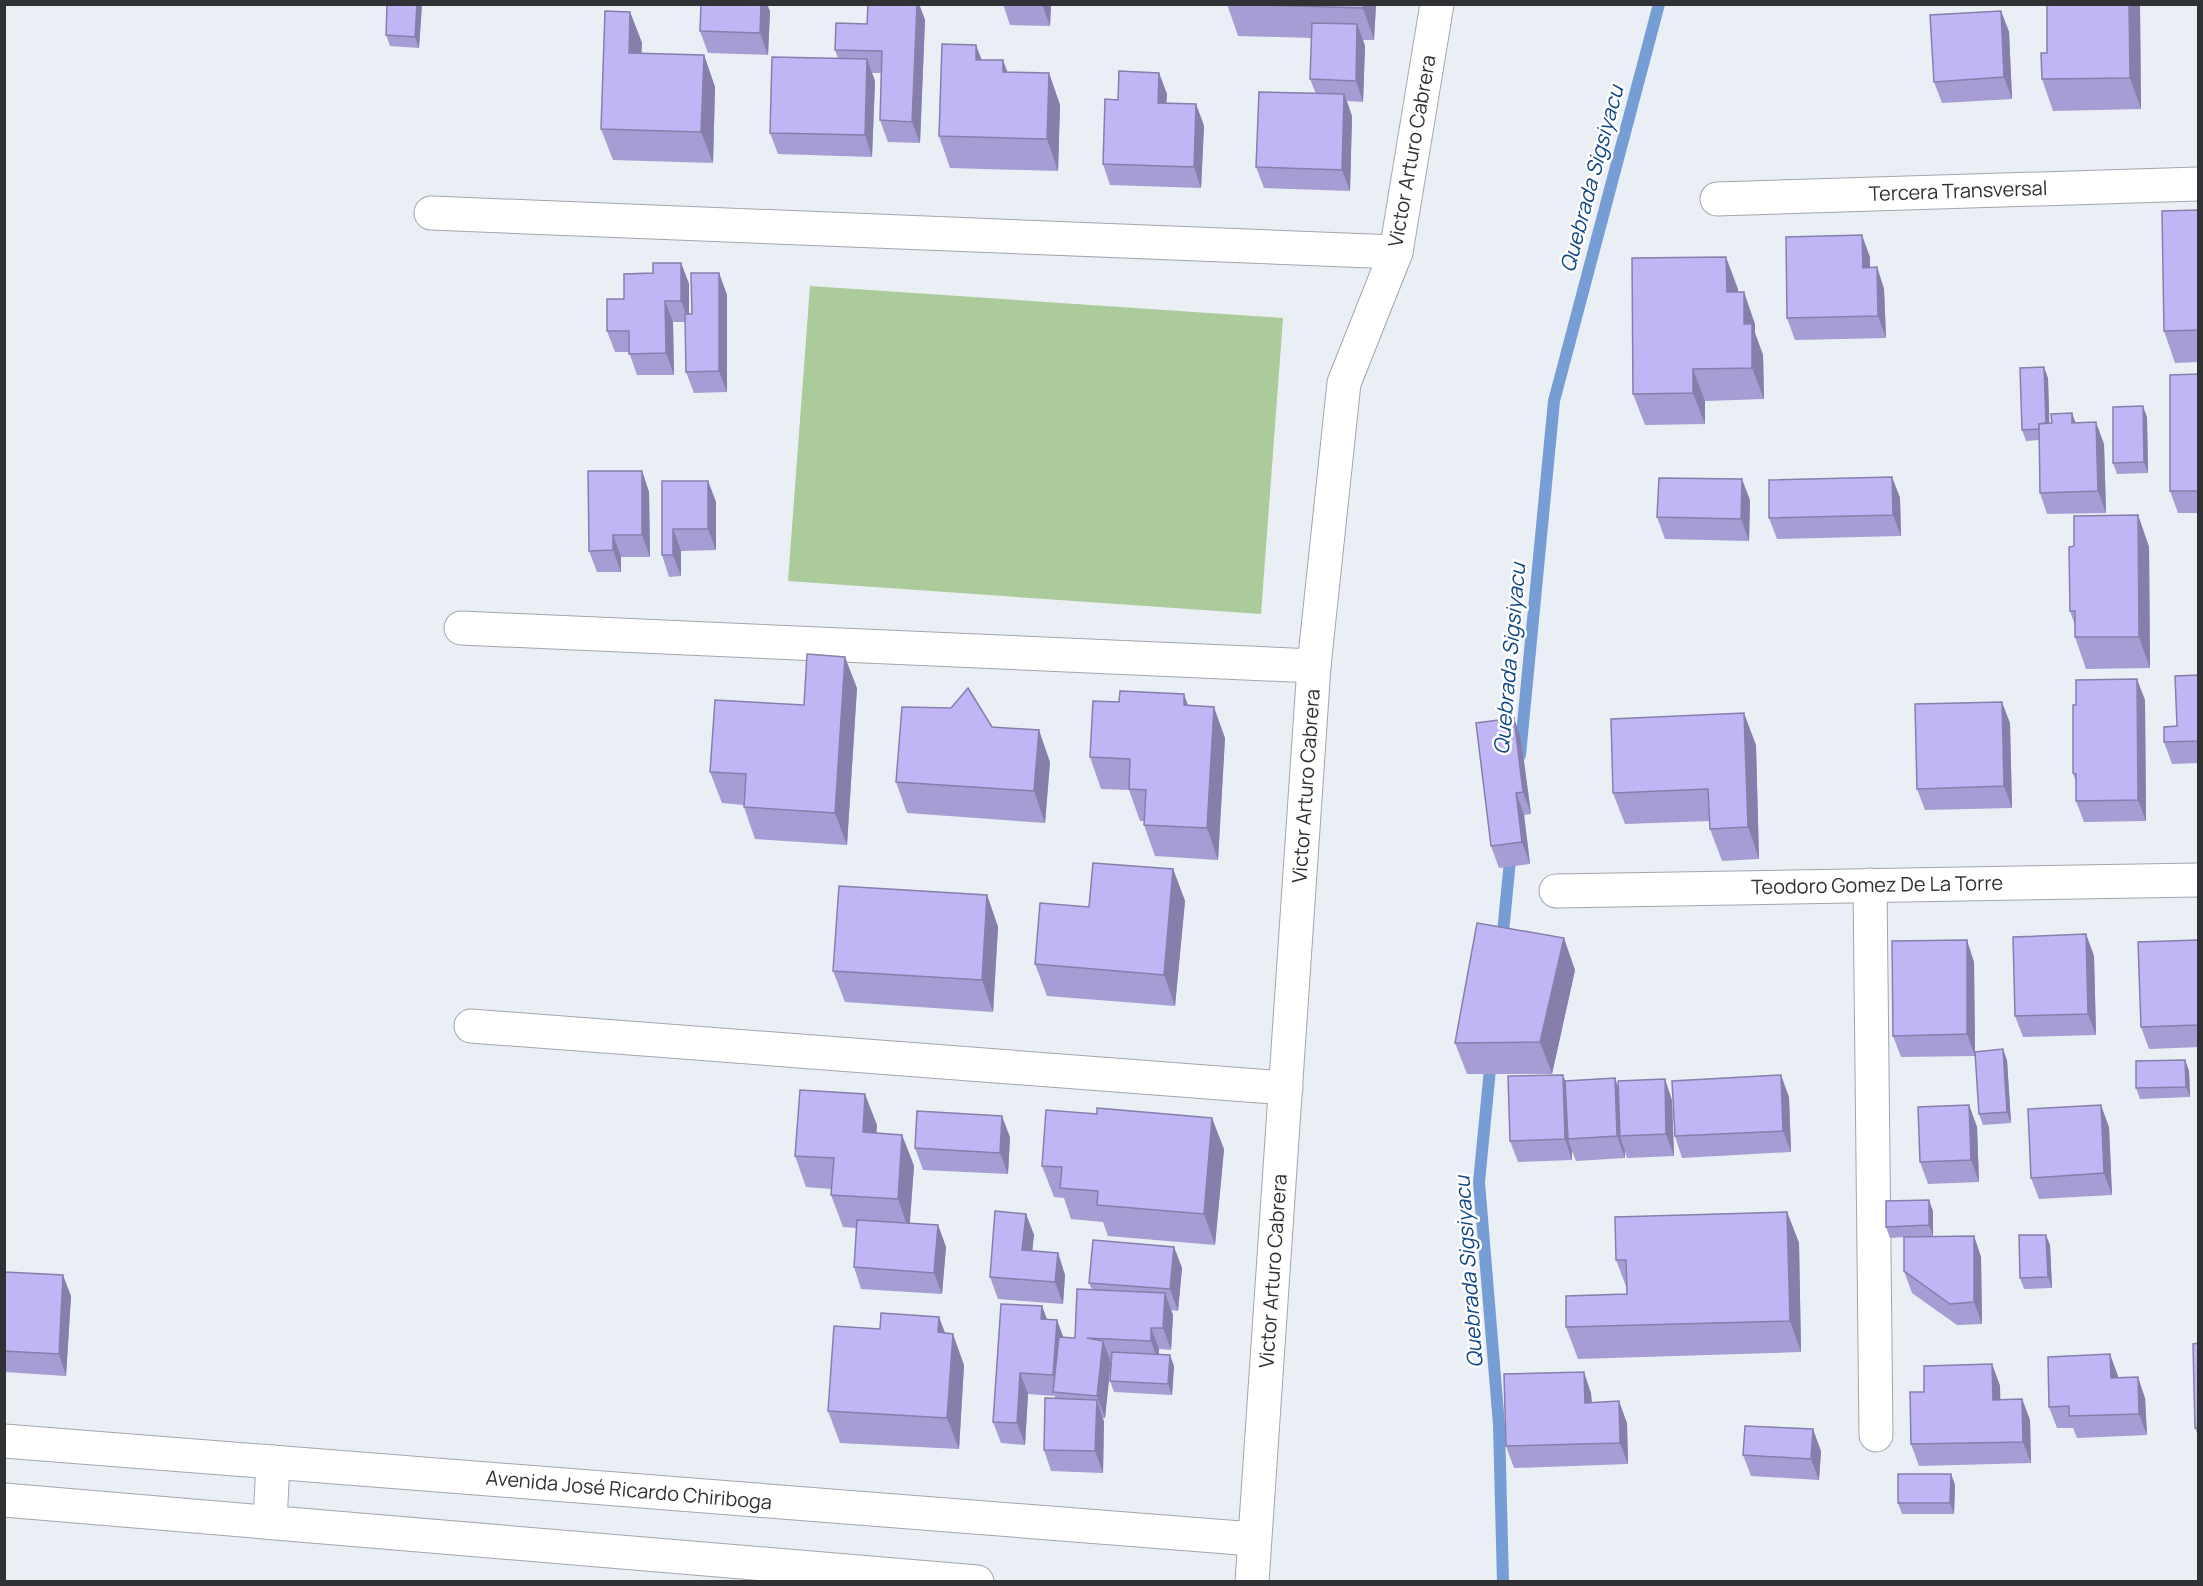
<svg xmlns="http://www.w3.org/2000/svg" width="2203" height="1586" font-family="Manrope,sans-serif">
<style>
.green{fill:#accb9a}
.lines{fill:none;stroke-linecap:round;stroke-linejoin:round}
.stream{stroke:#779ed4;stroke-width:12}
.minor-casing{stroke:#a2a6ac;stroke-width:35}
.minor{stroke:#fff;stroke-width:33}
.wall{fill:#a59dd4}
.shaded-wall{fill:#867fac}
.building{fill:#c0b6f6;stroke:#867fac;stroke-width:1.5}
.labels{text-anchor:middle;stroke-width:5;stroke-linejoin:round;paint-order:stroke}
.street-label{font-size:20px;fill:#303134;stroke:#fff}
.water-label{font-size:21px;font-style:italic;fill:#114686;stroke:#fff}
</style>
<rect width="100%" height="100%" fill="#eaeef5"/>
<polygon class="green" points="810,286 1283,318 1261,614 788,581"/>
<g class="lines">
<g class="stream">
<polyline points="1520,755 1554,401 1659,4"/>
<polyline points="1502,943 1511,850"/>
<polyline points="1491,1059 1479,1182 1499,1425 1503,1582"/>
</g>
<defs>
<g id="minor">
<polyline points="1717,199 2198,184"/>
<polyline points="431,213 1396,252"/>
<polyline points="461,628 1314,666"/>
<polyline points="1870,885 1876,1435"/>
<polyline points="1556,891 2198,880"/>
<polyline points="471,1026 1286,1088"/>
<polyline points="4,1441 1253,1539"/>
<polyline points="4,1500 977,1582"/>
<polyline points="270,1522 273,1462"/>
<polyline points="1252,1582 1314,666 1344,383 1396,252 1437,4"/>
</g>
</defs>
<use href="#minor" class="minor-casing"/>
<use href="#minor" class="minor"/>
</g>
<g class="wall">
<polygon points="387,4 422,4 419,48 390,46 386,35"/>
<polygon points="868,4 919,4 925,20 920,143 888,142 880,120 881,73 872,73 875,81 872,157 778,154 770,133 838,58 835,50 867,24"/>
<polygon points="1003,4 1051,4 1050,26 1010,25"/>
<polygon points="1227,4 1376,4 1374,40 1363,40 1365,46 1363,102 1347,101 1352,116 1350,191 1264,188 1256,167 1316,94 1310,79 1312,38 1238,36"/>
<polygon points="2140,6 2141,109 2053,111 2042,79 2047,53"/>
<polygon points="770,11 768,55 708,53 700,31"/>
<polygon points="2001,11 2009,32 2012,99 1942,103 1934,82"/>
<polygon points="630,12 642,43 641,54 704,55 715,87 713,163 613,160 601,129"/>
<polygon points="982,60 1008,72 1049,73 1060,105 1058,171 950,168 939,136"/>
<polygon points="1159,73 1167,94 1166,103 1196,104 1204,126 1201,188 1110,185 1103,164 1118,100"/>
<polygon points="2199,210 2199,362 2175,363 2164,331"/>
<polygon points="1870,257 1870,268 1877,267 1884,289 1886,338 1795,340 1787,318"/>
<polygon points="681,263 689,284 689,314 692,314 719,273 727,295 727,392 694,393 686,372 685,322 673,322 674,375 637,375 629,352 615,352 607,331 624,299 653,273"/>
<polygon points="1738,289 1738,292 1755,324 1755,333 1763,355 1764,399 1705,401 1705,424 1645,425 1633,394"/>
<polygon points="2199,374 2199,513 2178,513 2170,491"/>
<polygon points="2048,378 2049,423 2076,423 2104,444 2106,513 2047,514 2040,493 2039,440 2026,441 2022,430"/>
<polygon points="2147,417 2148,473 2117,474 2113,463"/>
<polygon points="642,471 649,492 650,557 621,557 621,572 597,572 589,551"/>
<polygon points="1892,477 1900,498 1901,536 1777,539 1769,518"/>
<polygon points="662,481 708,481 716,502 716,550 681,551 681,576 669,577 662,555"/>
<polygon points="1750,500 1749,541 1665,539 1657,517"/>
<polygon points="2138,515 2149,547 2150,668 2086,669 2075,637 2075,625 2070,611 2074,546"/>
<polygon points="2199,675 2199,763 2172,764 2164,742 2177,726"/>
<polygon points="857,688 847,845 755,839 744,807 744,805 722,803 710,772 804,705"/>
<polygon points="2145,700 2146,821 2084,822 2076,801 2076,782 2073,773"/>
<polygon points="1188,706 1225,738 1218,860 1155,856 1144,825 1144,821 1140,821 1129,790 1101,789 1090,757"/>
<polygon points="951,708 992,727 1050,762 1045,823 907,813 896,782"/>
<polygon points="2010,723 2012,808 1925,810 1917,789"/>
<polygon points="1521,739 1531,814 1524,815 1530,864 1499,868 1491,846"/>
<polygon points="1756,745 1759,859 1722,861 1710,829 1710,821 1625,824 1613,793"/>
<polygon points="1173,869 1185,901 1175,1006 1047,996 1035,964 1089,907"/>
<polygon points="987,895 998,927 993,1012 845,1002 833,971"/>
<polygon points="2086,934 2094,956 2096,1035 2023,1037 2015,1016"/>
<polygon points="2199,940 2199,1047 2149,1049 2141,1027"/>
<polygon points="1974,962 1975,1052 2007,1060 2011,1123 1983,1125 1979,1114 1975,1056 1901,1057 1893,1036"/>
<polygon points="1575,970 1552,1074 1467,1074 1455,1043"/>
<polygon points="2185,1060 2189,1071 2190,1097 2140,1099 2136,1088"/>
<polygon points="1615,1078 1618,1088 1672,1100 1674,1156 1627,1158 1625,1151 1625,1158 1576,1161 1572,1151 1572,1160 1518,1162 1510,1141 1566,1081"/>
<polygon points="1789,1097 1791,1152 1682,1158 1675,1136"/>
<polygon points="1969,1105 1977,1127 1979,1182 1928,1184 1920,1162"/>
<polygon points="877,1125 876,1133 902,1135 914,1166 910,1223 938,1225 946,1247 942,1294 861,1289 854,1267 856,1228 843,1227 831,1195 832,1189 806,1187 795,1156"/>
<polygon points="2109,1127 2112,1195 2039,1199 2031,1178"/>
<polygon points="1010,1137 1008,1174 923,1170 915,1148"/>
<polygon points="1224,1149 1215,1245 1108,1236 1103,1222 1071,1219 1064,1198 1054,1197 1042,1166"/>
<polygon points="1933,1211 1933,1236 1974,1236 1981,1257 1982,1324 1957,1325 1912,1293 1904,1271 1904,1237 1890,1238 1886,1227"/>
<polygon points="1787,1212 1799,1243 1801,1352 1578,1359 1566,1327 1627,1294 1627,1289 1616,1260"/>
<polygon points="1026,1214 1034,1235 1032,1251 1058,1253 1065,1275 1063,1304 998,1299 990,1277"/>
<polygon points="2050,1245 2052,1288 2024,1289 2020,1278"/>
<polygon points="1174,1247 1182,1268 1178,1311 1171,1310 1173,1315 1171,1350 1159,1349 1159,1354 1174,1366 1172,1395 1114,1392 1110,1381 1111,1360 1110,1360 1105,1418 1103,1418 1104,1422 1103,1473 1051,1471 1044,1450 1055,1398 1055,1396 1028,1394 1025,1445 1001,1443 993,1422 1042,1306 1047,1319 1057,1320 1063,1337 1075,1338 1092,1290 1089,1283"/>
<polygon points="4,1285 71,1296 66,1376 4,1372"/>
<polygon points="945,1333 964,1365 959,1449 840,1443 828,1411"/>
<polygon points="2199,1343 2199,1438 2195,1428"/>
<polygon points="1992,1364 2000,1386 2000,1400 2022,1399 2030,1420 2031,1463 1919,1466 1911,1444"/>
<polygon points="2118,1376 2118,1377 2145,1398 2147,1435 2077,1438 2073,1428 2057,1428 2049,1407"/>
<polygon points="1591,1393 1592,1403 1627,1423 1628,1464 1514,1468 1506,1446"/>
<polygon points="1821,1451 1819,1480 1751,1476 1743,1455"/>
<polygon points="1951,1474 1955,1485 1954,1514 1902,1514 1898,1503"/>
</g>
<g class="shaded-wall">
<polygon points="417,4 422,4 419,48 415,37"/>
<polygon points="761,4 767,4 770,11 768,55 760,33"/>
<polygon points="917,4 919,4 925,20 920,143 912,122"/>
<polygon points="1042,4 1051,4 1050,26"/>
<polygon points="1363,4 1376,4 1374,40 1363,8"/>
<polygon points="2129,4 2140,4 2140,6 2141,109 2130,78"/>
<polygon points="2001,11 2009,32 2012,99 2004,77"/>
<polygon points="630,12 642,43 640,85 629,53"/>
<polygon points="1357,24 1365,46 1363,102 1356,81"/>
<polygon points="976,45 988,76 976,60"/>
<polygon points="704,55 715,87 713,163 701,132"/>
<polygon points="867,59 875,81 872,157 865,135"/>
<polygon points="1003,60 1015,92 1003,72"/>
<polygon points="1049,73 1060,105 1058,171 1047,139"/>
<polygon points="1159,73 1167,94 1165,125 1158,103"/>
<polygon points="1344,94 1352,116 1350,191 1342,170"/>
<polygon points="1196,104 1204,126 1201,188 1194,167"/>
<polygon points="1862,235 1870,257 1870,290 1863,268"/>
<polygon points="1726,257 1738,289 1738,323 1727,292"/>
<polygon points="681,263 689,284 689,322 681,301"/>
<polygon points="1877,267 1884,289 1886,338 1878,316"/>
<polygon points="719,273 727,295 727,392 719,371"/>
<polygon points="1744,292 1755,324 1755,333 1763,355 1764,399 1752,368 1744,324"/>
<polygon points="665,301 673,322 674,375 666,353"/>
<polygon points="2044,367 2048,378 2050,440 2046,429"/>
<polygon points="1693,369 1705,401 1705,424 1693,393"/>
<polygon points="2143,406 2147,417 2148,473 2144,462"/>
<polygon points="2072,413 2080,435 2072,423"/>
<polygon points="2096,422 2104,444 2106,513 2098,491"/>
<polygon points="642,471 649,492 650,557 642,535"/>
<polygon points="1892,477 1900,498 1901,536 1893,515"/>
<polygon points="1742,479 1750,500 1749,541 1741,519"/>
<polygon points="708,481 716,502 716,550 708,529"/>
<polygon points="2138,515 2149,547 2150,668 2139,637"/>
<polygon points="673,529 681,551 681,576 673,555"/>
<polygon points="613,535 621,557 621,572 613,550"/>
<polygon points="845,657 857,688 847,845 835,813"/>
<polygon points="2137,679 2145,700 2146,821 2138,800"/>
<polygon points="1184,694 1195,725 1184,705"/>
<polygon points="2002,702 2010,723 2012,808 2004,786"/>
<polygon points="1214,707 1225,738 1218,860 1207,828"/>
<polygon points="1744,713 1756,745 1759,859 1748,827"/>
<polygon points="1514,718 1521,739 1531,814 1523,792"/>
<polygon points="1039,730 1050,762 1045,823 1034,791"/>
<polygon points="1516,793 1524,815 1530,864 1522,842"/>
<polygon points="1173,869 1185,901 1175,1006 1164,975"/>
<polygon points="987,895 998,927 993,1012 982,980"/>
<polygon points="2086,934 2094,956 2096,1035 2088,1014"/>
<polygon points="1564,938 1575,970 1552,1074 1540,1042"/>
<polygon points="1967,940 1974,962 1975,1056 1967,1034"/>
<polygon points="2003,1049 2007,1060 2011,1123 2007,1112"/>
<polygon points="2185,1060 2189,1071 2190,1097 2186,1087"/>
<polygon points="1563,1075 1571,1096 1568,1139 1572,1151 1572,1160 1565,1139"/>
<polygon points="1781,1075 1789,1097 1791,1152 1783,1131"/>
<polygon points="1615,1078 1622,1100 1620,1136 1625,1151 1625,1158 1617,1136"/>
<polygon points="1665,1079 1672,1100 1674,1156 1666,1134"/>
<polygon points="865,1094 877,1125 874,1164 863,1132"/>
<polygon points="1969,1105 1977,1127 1979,1182 1971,1160"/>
<polygon points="2101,1105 2109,1127 2112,1195 2104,1173"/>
<polygon points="1002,1116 1010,1137 1008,1174 1000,1153"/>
<polygon points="1212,1118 1224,1149 1215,1245 1204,1214"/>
<polygon points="902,1135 914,1166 909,1231 898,1199"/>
<polygon points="1929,1200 1933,1211 1933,1236 1929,1225"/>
<polygon points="1787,1212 1799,1243 1801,1352 1790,1321"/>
<polygon points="1026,1214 1034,1235 1030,1272 1022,1250"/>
<polygon points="938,1225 946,1247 942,1294 934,1273"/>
<polygon points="2046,1235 2050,1245 2052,1288 2048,1277"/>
<polygon points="1974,1236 1981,1257 1982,1324 1974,1302"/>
<polygon points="1174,1247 1182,1268 1178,1311 1170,1289"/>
<polygon points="1058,1253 1065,1275 1063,1304 1055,1282"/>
<polygon points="63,1275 71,1296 66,1376 59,1354"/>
<polygon points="1165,1293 1173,1315 1171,1350 1163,1328"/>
<polygon points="1042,1306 1050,1328 1041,1319"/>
<polygon points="939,1317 951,1348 938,1332"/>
<polygon points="1057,1320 1065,1342 1060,1393 1053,1375"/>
<polygon points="1151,1328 1159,1349 1158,1362 1151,1341"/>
<polygon points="953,1334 964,1365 959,1449 947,1418"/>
<polygon points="1103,1341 1111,1362 1105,1418 1097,1396"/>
<polygon points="2110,1354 2118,1376 2119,1399 2111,1378"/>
<polygon points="1170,1355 1174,1366 1172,1395 1168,1384"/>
<polygon points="1992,1364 2000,1386 2001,1422 1993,1400"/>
<polygon points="1584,1372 1591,1393 1593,1425 1585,1403"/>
<polygon points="1020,1373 1028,1394 1025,1445 1017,1423"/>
<polygon points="2138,1377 2145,1398 2147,1435 2139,1414"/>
<polygon points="2022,1399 2030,1420 2031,1463 2023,1442"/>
<polygon points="1097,1400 1104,1422 1103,1473 1095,1451"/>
<polygon points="1619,1401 1627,1423 1628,1464 1620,1443"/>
<polygon points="1813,1429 1821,1451 1819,1480 1811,1459"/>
<polygon points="1951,1474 1955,1485 1954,1514 1950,1503"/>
</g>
<g class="building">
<polygon points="387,4 417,4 415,37 386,35"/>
<polygon points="701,4 761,4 760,33 700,31"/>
<polygon points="868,4 917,4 912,122 880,120 882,51 835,50 836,23 867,24"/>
<polygon points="1227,4 1363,4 1363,8"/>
<polygon points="2047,4 2129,4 2130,78 2042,79 2041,53 2047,53"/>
<polygon points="605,11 630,12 629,53 704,55 701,132 601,129"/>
<polygon points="2001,11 2004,77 1934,82 1930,15"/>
<polygon points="1312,23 1357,24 1356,81 1310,79"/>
<polygon points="942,44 976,45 976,60 1003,60 1003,72 1049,73 1047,139 939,136"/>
<polygon points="772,57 867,59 865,135 770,133"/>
<polygon points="1119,71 1159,73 1158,103 1196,104 1194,167 1103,164 1105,99 1118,100"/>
<polygon points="1259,92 1344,94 1342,170 1256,167"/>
<polygon points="2199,210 2199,330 2164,331 2162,211"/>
<polygon points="1862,235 1863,268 1877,267 1878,316 1787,318 1786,237"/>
<polygon points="1726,257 1727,292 1744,292 1744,324 1752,324 1752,368 1693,369 1693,393 1633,394 1632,258"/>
<polygon points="653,263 681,263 681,301 665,301 666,353 629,354 629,331 607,331 607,299 624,299 624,274 653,273"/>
<polygon points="691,273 719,273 719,371 686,372 685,314 692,314"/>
<polygon points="2044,367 2046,423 2039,424 2039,429 2022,430 2020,368"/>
<polygon points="2199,374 2199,491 2170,491 2170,375"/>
<polygon points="2143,406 2144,462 2113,463 2113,407"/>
<polygon points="2072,413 2072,423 2096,422 2098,491 2040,493 2039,424 2052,423 2051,414"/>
<polygon points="588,471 642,471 642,535 613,535 613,550 589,551"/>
<polygon points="1892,477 1893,515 1769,518 1769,480"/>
<polygon points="1659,478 1742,479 1741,519 1657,517"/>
<polygon points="662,481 708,481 708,529 673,529 673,555 662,555"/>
<polygon points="2138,515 2139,637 2075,637 2075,611 2070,611 2069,547 2074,546 2074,516"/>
<polygon points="807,654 845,657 835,813 744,807 746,774 710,772 715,700 804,705"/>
<polygon points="2199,675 2199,741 2164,742 2164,727 2177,726 2175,676"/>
<polygon points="2137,679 2138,800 2076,801 2076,774 2073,773 2073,705 2076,705 2076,680"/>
<polygon points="968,688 992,727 1039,730 1034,791 896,782 902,707 951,708"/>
<polygon points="1120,691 1184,694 1184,705 1214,707 1207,828 1144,825 1146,790 1129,789 1130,759 1090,757 1093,701 1119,702"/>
<polygon points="2002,702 2004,786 1917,789 1915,704"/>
<polygon points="1744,713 1748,827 1710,829 1708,789 1613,793 1611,719"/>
<polygon points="1514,718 1523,792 1516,793 1522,842 1491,846 1476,723"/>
<polygon points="1093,863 1173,869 1164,975 1035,964 1040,903 1089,907"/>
<polygon points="839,886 987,895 982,980 833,971"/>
<polygon points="1477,923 1564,938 1540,1042 1455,1043"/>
<polygon points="2086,934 2088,1014 2015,1016 2013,937"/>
<polygon points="1967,940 1967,1034 1893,1036 1892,941"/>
<polygon points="2199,940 2199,1025 2141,1027 2138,942"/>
<polygon points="2003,1049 2007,1112 1979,1114 1975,1052"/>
<polygon points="2185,1060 2186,1087 2136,1088 2136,1061"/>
<polygon points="1563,1075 1565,1139 1510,1141 1508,1076"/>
<polygon points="1781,1075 1783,1131 1675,1136 1672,1081"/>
<polygon points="1615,1078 1617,1136 1568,1139 1565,1081"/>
<polygon points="1665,1079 1666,1134 1620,1136 1618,1081"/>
<polygon points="800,1090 865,1094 863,1132 902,1135 898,1199 831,1195 834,1158 795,1156"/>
<polygon points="1969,1105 1971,1160 1920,1162 1918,1107"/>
<polygon points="2101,1105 2104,1173 2031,1178 2028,1109"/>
<polygon points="1097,1108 1212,1118 1204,1214 1097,1205 1098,1191 1060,1188 1062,1167 1042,1166 1046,1110 1097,1114"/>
<polygon points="917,1111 1002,1116 1000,1153 915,1148"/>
<polygon points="1929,1200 1929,1225 1886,1227 1886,1201"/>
<polygon points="995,1211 1026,1214 1022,1250 1058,1253 1055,1282 990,1277"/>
<polygon points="1787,1212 1790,1321 1566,1327 1566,1296 1627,1294 1626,1260 1616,1260 1615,1217"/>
<polygon points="857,1220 938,1225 934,1273 854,1267"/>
<polygon points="2019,1235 2046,1235 2048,1277 2020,1278"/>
<polygon points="1974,1236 1974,1302 1950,1304 1904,1271 1904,1237"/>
<polygon points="1093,1240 1174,1247 1170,1289 1089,1283"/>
<polygon points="5,1272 63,1275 59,1354 4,1351"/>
<polygon points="1077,1289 1165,1293 1163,1328 1151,1328 1151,1341 1087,1338 1103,1341 1097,1396 1053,1392 1059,1337 1075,1338"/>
<polygon points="1001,1304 1042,1306 1041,1319 1057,1320 1053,1375 1020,1373 1017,1423 993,1422"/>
<polygon points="881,1313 939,1317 938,1332 953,1334 947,1418 828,1411 834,1326 880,1329"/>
<polygon points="2199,1343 2199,1428 2195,1428 2193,1344"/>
<polygon points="1112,1352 1170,1355 1168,1384 1110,1381"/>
<polygon points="2110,1354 2111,1378 2138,1377 2139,1414 2069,1416 2069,1406 2049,1407 2048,1357"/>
<polygon points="1992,1364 1993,1400 2022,1399 2023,1442 1911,1444 1910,1392 1924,1392 1924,1366"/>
<polygon points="1584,1372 1585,1403 1619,1401 1620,1443 1506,1446 1504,1374"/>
<polygon points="1045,1398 1097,1400 1095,1451 1044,1450"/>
<polygon points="1745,1426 1813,1429 1811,1459 1743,1455"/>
<polygon points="1898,1474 1951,1474 1950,1503 1898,1503"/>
</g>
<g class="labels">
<g class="street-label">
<text transform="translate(1412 151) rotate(-80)" y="7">Victor Arturo Cabrera</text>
<text transform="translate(1958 191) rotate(-2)" y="7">Tercera Transversal</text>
<text transform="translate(1306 786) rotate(-86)" y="7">Victor Arturo Cabrera</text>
<text transform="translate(1877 885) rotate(-1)" y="7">Teodoro Gomez De La Torre</text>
<text transform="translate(1273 1271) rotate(-86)" y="7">Victor Arturo Cabrera</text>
<text transform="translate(629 1490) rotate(5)" y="7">Avenida José Ricardo Chiriboga</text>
</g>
<g class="water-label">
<text transform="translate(1592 179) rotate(-75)" y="7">Quebrada Sigsiyacu</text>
<text transform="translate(1510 659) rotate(-85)" y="7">Quebrada Sigsiyacu</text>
<text transform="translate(1469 1272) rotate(-94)" y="7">Quebrada Sigsiyacu</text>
</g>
</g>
<rect width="2203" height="1586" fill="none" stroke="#303134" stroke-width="12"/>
</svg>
